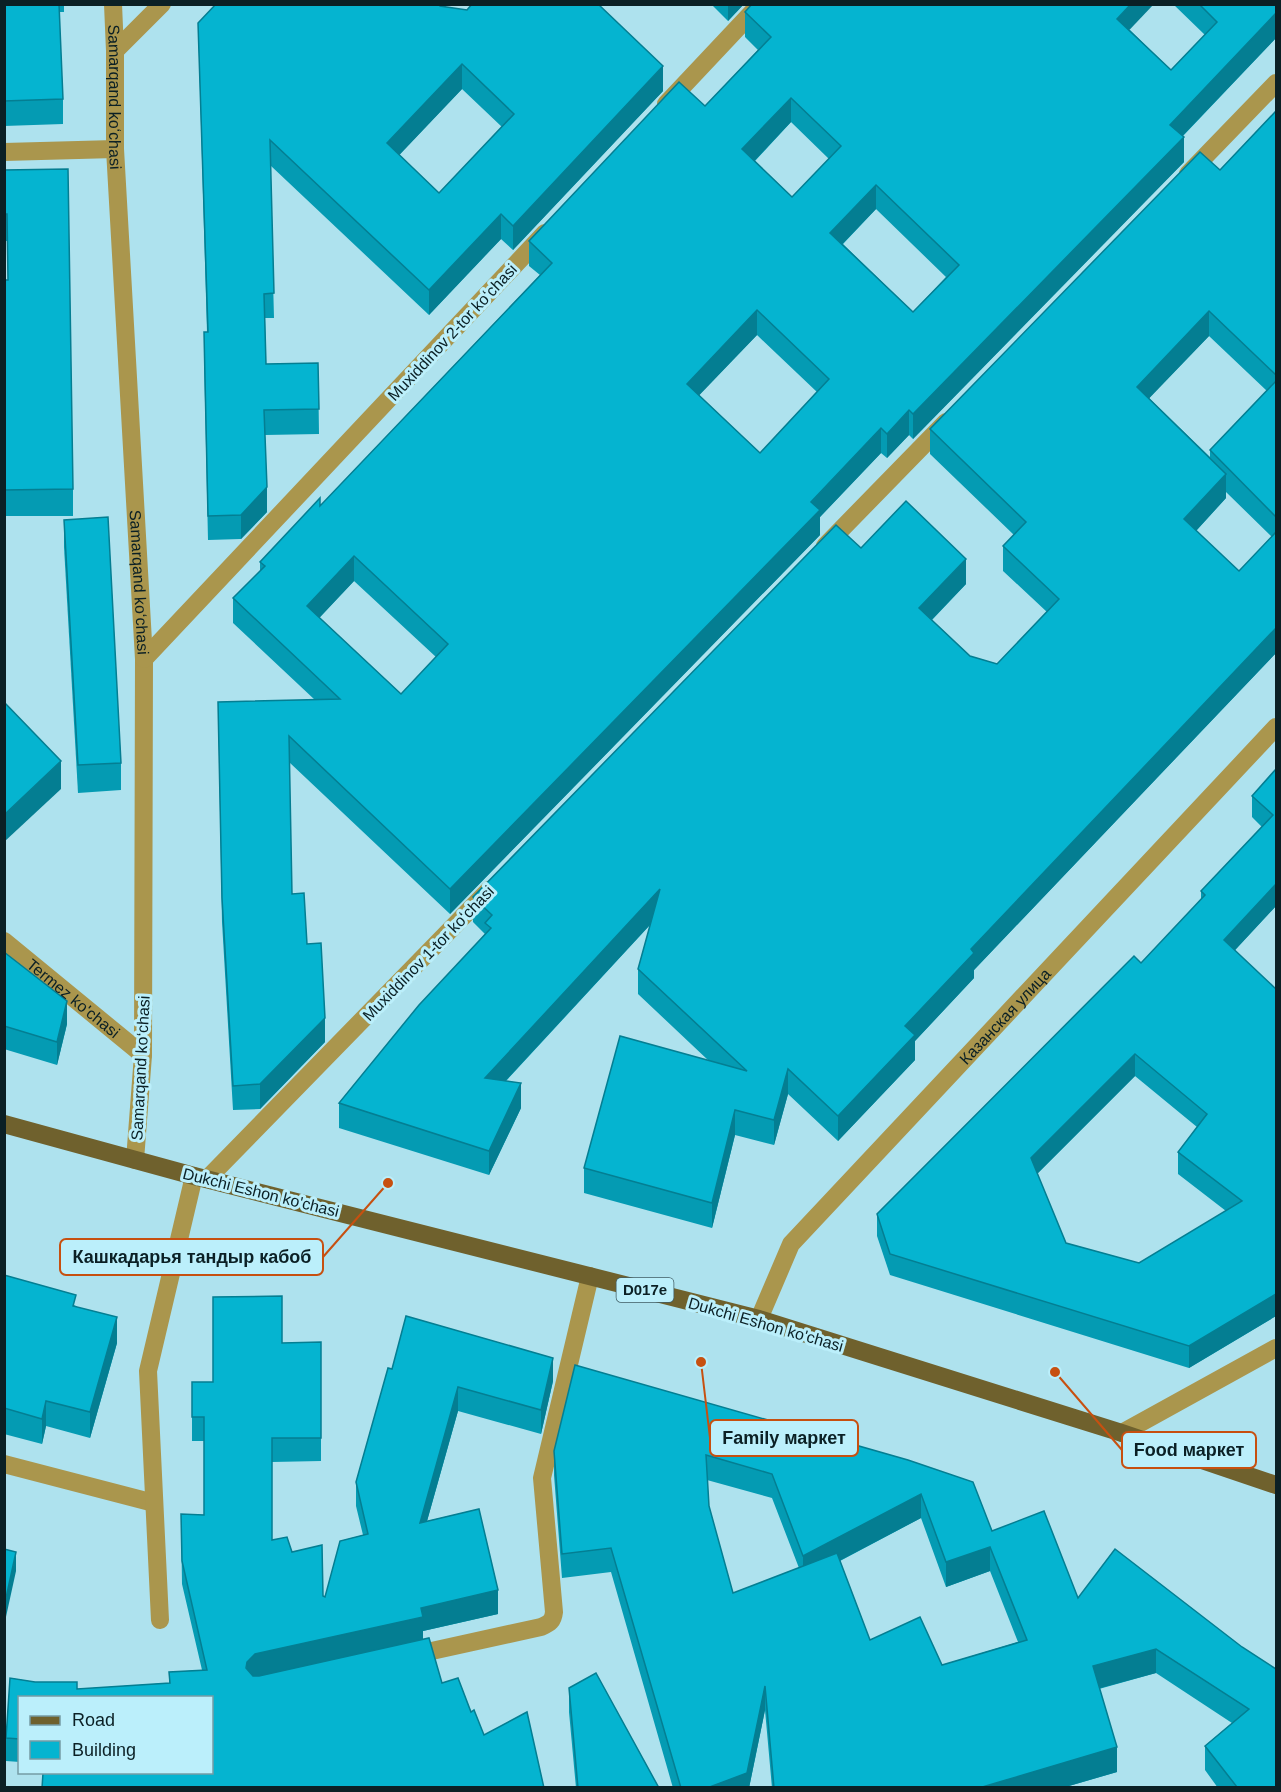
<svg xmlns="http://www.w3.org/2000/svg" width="1281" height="1792" font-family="Arial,sans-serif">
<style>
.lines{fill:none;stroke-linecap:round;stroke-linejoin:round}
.minor{stroke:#aa964d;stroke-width:18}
.major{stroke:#6f612d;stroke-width:18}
.wall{fill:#049bb3;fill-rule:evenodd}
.shaded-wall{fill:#047e92}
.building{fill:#05b4d0;stroke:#047e92;stroke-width:1.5;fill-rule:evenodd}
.labels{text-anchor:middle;stroke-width:6;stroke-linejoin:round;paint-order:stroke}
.shield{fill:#bbeffb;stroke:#405e65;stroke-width:1.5}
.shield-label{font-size:15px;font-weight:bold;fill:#0b2025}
.street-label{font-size:16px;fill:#0b2025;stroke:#bbeffb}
.leader{fill:none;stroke:#c75010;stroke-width:2}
.callout-dot{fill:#c75010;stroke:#bbeffb;stroke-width:2}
.callout{fill:#bbeffb;stroke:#c75010;stroke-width:2}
.callout-label{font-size:18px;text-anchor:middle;font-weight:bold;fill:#0b2025}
</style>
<rect width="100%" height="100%" fill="#aee2ee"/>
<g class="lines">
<g class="minor">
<path id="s1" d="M113,4L115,51V149L144,659L143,1055L135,1160"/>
<polyline points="115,51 162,4"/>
<polyline points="666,104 760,4"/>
<polyline points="4,152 115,149"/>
<polyline points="1188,174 1276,83"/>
<polyline points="825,546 946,422"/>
<polyline points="144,659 545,233"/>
<path id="s2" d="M4,941L143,1055"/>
<polyline points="207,1179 489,890"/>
<path id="s3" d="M759,1319L791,1244L1276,727"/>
<polyline points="1122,1433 1276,1348"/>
<polyline points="4,1464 154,1503"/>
<polyline points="160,1620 148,1371 194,1176"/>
<path d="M409,1656L541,1627C550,1623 553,1621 554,1612L542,1478L590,1276"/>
</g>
<polyline class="major" points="4,1124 194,1176 759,1319 1122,1433 1276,1485"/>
</g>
<g class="wall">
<polygon points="4,4 64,4 64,12 59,12 63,99 63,124 4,126"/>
<polygon points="711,4 744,4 728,21"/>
<path d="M1173,4H1276V38L1183,136L1184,162L913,439L909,435L887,458L881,453L820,517V535L450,914L289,762L292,894L307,944L325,1042L260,1109L233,1110L222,922L218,702L315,700L233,623V598L260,571V562L320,506L540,275L529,266V241L705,106L758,50L745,37V12L1130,30L1171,70L1205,35ZM791,122L829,159L792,197L755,161ZM876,209L946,277L913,312L843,244ZM757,335L817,392L760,453L699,395ZM354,581L436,657L401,694L319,618Z"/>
<path d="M440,6L663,91L513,250L501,239L429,315L270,165L274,318H265L266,364L318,363L319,434L265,435L267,512L241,539L208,540L204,357V332H207L198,23ZM462,89L502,127L439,193L399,155Z"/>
<path d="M1276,111V653L974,970V978L915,1041V1060L838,1141L788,1094L774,1145L735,1135L712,1228L584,1193V1168L709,1061L638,994V969L650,925L506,1081L521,1108L489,1175L339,1128V1103L485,934L473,922V897L861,548L966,584L932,620L970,656L997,664L1047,612L1003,571V546L1014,535L930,454V429L1220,170ZM1209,336L1267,391L1210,450V457L1149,398ZM1226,492L1272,537L1239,571L1196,531L1226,498Z"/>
<polygon points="4,170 73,489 73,516 4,516 4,280 8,280 7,241 4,241"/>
<polygon points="64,520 121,763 121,790 78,793 64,547"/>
<path d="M1276,769V906L1235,950L1276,1316L1189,1368L890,1275L877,1236V1214L1141,963L1201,900V891L1262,827L1252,817V796ZM1135,1076L1197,1127L1178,1152V1174L1226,1211L1139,1263L1066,1243L1037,1174Z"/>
<polygon points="4,952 67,1024 57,1065 4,1049"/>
<polygon points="4,1275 76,1306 117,1343 90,1438 46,1426 42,1444 4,1434"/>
<polygon points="282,1296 282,1343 321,1342 321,1461 272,1462 272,1540 287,1537 292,1552 322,1545 323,1596 325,1597 340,1541 363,1535 356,1506 356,1482 388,1368 392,1369 406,1316 553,1358 553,1381 541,1434 458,1411 427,1521 479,1509 498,1590 498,1614 423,1631 423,1640 429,1638 442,1683 458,1678 471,1712 474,1710 484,1735 527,1712 544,1788 42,1788 43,1773 212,1773 212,1698 20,1698 20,1762 6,1761 6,1738 10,1678 35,1682 77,1682 77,1689 169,1683 169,1672 202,1670 182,1584 181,1514 204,1515 204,1441 192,1441 192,1382 213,1382 213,1297"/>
<path d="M554,1451L908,1460L992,1531L1078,1598L1242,1647L1276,1788H1218L1205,1770V1746L1232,1723L1156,1673L1099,1689L1117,1772L1062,1788H772L765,1710L749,1788H673L611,1572L562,1578L554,1475ZM707,1480L772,1498L799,1568L733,1593L709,1506ZM921,1518L946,1587L990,1571L1018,1642L942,1665L870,1640L840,1561Z"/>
<polygon points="569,1688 659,1788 576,1788 569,1712"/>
</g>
<g class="shaded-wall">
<polygon points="728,4 744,4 728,21"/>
<polygon points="1131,4 1154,4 1117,43 1117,19"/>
<polygon points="1276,13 1276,38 1170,149 1170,125"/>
<polygon points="462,64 462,89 387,168 387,143"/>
<polygon points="663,66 663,91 513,250 513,226"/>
<polygon points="791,98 791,122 742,174 742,149"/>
<polygon points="1184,137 1184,162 913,439 913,414"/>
<polygon points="876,185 876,209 830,257 830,233"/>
<polygon points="501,214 501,239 429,315 429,290"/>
<polygon points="757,310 757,335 687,408 687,384"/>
<polygon points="1209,311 1209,336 1137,411 1137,387"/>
<polygon points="909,410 909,435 887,458 887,434"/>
<polygon points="881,428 881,453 820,517 820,535 450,914 450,889"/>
<polygon points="1226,474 1226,498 1184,544 1184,519"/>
<polygon points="267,487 267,512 241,539 241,515"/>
<polygon points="354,556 354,581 307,631 307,606"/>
<polygon points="966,559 966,584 919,633 919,608"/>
<polygon points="1276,628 1276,653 974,970 974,978 915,1041 915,1060 838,1141 838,1116 905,1026 971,949"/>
<polygon points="61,761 61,789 4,842 4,815"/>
<polygon points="1276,884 1276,906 1224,962 1224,940"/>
<polygon points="660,889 660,914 485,1103 485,1078"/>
<polygon points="67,1001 67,1024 57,1065 57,1042"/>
<polygon points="325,1018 325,1042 260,1109 260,1084"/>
<polygon points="1135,1054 1135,1076 1031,1180 1031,1158"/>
<polygon points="788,1069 788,1094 774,1145 774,1120"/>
<polygon points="521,1083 521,1108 489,1175 489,1151"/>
<polygon points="735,1110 735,1135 712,1228 712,1203"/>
<polygon points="1276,1294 1276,1316 1189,1368 1189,1346"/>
<polygon points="117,1317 117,1343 90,1438 90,1412"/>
<polygon points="553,1358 553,1381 541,1434 541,1410"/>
<polygon points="458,1387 458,1411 420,1546 420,1523"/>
<polygon points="46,1401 46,1426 42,1444 42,1419"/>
<polygon points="921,1494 921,1518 803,1580 803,1556"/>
<polygon points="990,1547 990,1571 946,1587 946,1562"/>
<polygon points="16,1552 16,1571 4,1626 4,1607"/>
<polygon points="498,1590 498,1614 423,1631 423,1640 247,1685 247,1662 255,1654 421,1608"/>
<polygon points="1156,1649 1156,1673 1093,1690 1093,1666"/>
<polygon points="765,1686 765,1710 749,1788 707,1788"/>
<polygon points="1117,1747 1117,1772 1062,1788 979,1788"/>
</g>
<g class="building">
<polygon points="4,4 59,4 63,99 4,101"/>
<path d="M216,4H439L440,6L467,10L472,4H598L663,66L513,226L501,214L429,290L270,140L274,293L264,294L266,364L318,363L319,409L264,410L267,487L241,515L208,516L204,332H208L198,23ZM462,64L514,114L439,193L387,143Z"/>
<path d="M752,4H1131L1117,19L1171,70L1217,22L1199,4H1276V13L1170,125L1184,137L913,414L909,410L887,434L881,428L811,502L820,510L450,889L289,736L292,894L304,893L307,944L321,943L325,1018L260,1084L233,1086L222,898L218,702L340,699L233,598L265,566L260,562L320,498V506L552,263L529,241L679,82L705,106L771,37L745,12ZM791,98L841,146L792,197L742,149ZM876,185L959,265L913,312L830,233ZM757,310L829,379L760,453L687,384ZM354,556L448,644L401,694L307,606Z"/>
<polygon points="1276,111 1276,375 1209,311 1137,387 1226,474 1184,519 1239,571 1276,532 1276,628 971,949 974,953 905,1026 915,1035 838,1116 788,1069 774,1120 735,1110 712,1203 584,1168 620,1036 747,1071 638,969 660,889 485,1078 521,1083 489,1151 339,1103 419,1005 491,928 485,923 492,915 473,897 836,525 861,548 906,501 966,559 919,608 970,656 997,664 1059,599 1003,546 1026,522 930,429 1200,152 1220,170"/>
<polygon points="68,169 73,489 4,490 4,280 8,280 7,214 4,214 4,170"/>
<polygon points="1276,381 1276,517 1210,450"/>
<polygon points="108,517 121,763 78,765 64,520"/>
<polygon points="4,702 61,761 4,815"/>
<path d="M1276,769V884L1224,940L1276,989V1294L1189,1346L890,1254L877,1214L1134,956L1141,963L1205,895L1201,891L1273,815L1252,796ZM1135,1054L1207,1114L1178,1152L1242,1201L1139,1263L1066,1243L1031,1158Z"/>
<polygon points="4,952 67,1001 57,1042 4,1026"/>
<polygon points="4,1275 76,1295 73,1306 117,1317 90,1412 46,1401 42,1419 4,1408"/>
<polygon points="282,1296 282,1343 321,1342 321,1438 272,1438 272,1540 287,1537 292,1552 322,1545 323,1596 325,1597 340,1541 368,1534 356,1482 388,1368 392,1369 406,1316 553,1358 541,1410 458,1387 420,1523 479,1509 498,1590 421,1608 423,1617 255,1654 247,1662 246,1668 253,1676 259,1676 429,1638 442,1683 458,1678 471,1712 474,1710 484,1735 527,1712 544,1788 42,1788 43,1773 212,1773 212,1698 20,1698 20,1739 6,1738 10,1678 35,1682 77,1682 77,1689 170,1683 169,1672 207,1670 182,1561 181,1514 204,1515 204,1417 192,1417 192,1382 213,1382 213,1297"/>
<path d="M575,1365L908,1460L973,1482L992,1531L1044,1511L1078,1598L1115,1549L1242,1647L1276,1669V1788H1233L1237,1787L1205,1746L1249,1709L1156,1649L1093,1666L1117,1747L979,1788H774L765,1686L747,1773L707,1788H681L611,1548L562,1554L554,1451ZM706,1455L772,1474L803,1556L921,1494L946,1562L990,1547L1027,1640L942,1665L920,1617L870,1640L837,1553L733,1593L709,1506Z"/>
<polygon points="4,1549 16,1552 4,1607"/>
<polygon points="596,1673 659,1788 578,1788 569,1688"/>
</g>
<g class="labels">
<rect class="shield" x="616.5" y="1278" width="57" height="24" rx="4.5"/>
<g class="shield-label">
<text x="645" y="1295">D017e</text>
</g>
<g class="street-label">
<text dy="6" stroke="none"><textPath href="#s1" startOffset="93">Samarqand ko‘chasi</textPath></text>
<text transform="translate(452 332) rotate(-47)" y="6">Muxiddinov 2-tor koʻchasi</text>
<text dy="6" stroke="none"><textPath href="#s1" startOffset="579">Samarqand ko‘chasi</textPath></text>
<text transform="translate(428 953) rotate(-46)" y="6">Muxiddinov 1-tor koʻchasi</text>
<text dy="6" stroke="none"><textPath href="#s2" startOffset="90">Termez ko'chasi</textPath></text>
<text dy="6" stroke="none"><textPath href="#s3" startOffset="394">Казанская улица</textPath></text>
<text transform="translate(140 1068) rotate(-87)" y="6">Samarqand ko‘chasi</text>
<text transform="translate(261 1192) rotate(14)" y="6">Dukchi Eshon ko'chasi</text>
<text transform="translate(766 1324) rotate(16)" y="6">Dukchi Eshon ko'chasi</text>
</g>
</g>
<path class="leader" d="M388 1183L323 1257M701 1362L710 1438M1055 1372L1122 1450"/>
<g class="callout-dot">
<circle cx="388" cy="1183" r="6"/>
<circle cx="701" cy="1362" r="6"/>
<circle cx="1055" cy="1372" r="6"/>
</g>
<g class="callout">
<rect x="60" y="1239" width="263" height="36" rx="6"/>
<rect x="710" y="1420" width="148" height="36" rx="6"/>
<rect x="1122" y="1432" width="134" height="36" rx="6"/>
</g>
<g class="callout-label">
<text x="192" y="1263">Кашкадарья тандыр кабоб</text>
<text x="784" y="1444">Family маркет</text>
<text x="1189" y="1456">Food маркет</text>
</g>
<rect width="1281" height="1792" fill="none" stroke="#0b2025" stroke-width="12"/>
<rect x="18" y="1696" width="195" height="78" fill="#bbeffb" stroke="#759ca5" stroke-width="1.5"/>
<rect x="30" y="1716" width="30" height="9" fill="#6f612d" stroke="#759ca5" stroke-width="1.5"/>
<text x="72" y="1726" font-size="18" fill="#0b2025">Road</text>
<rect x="30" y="1741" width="30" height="18" fill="#05b4d0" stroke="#759ca5" stroke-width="1.5"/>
<text x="72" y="1756" font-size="18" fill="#0b2025">Building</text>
</svg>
